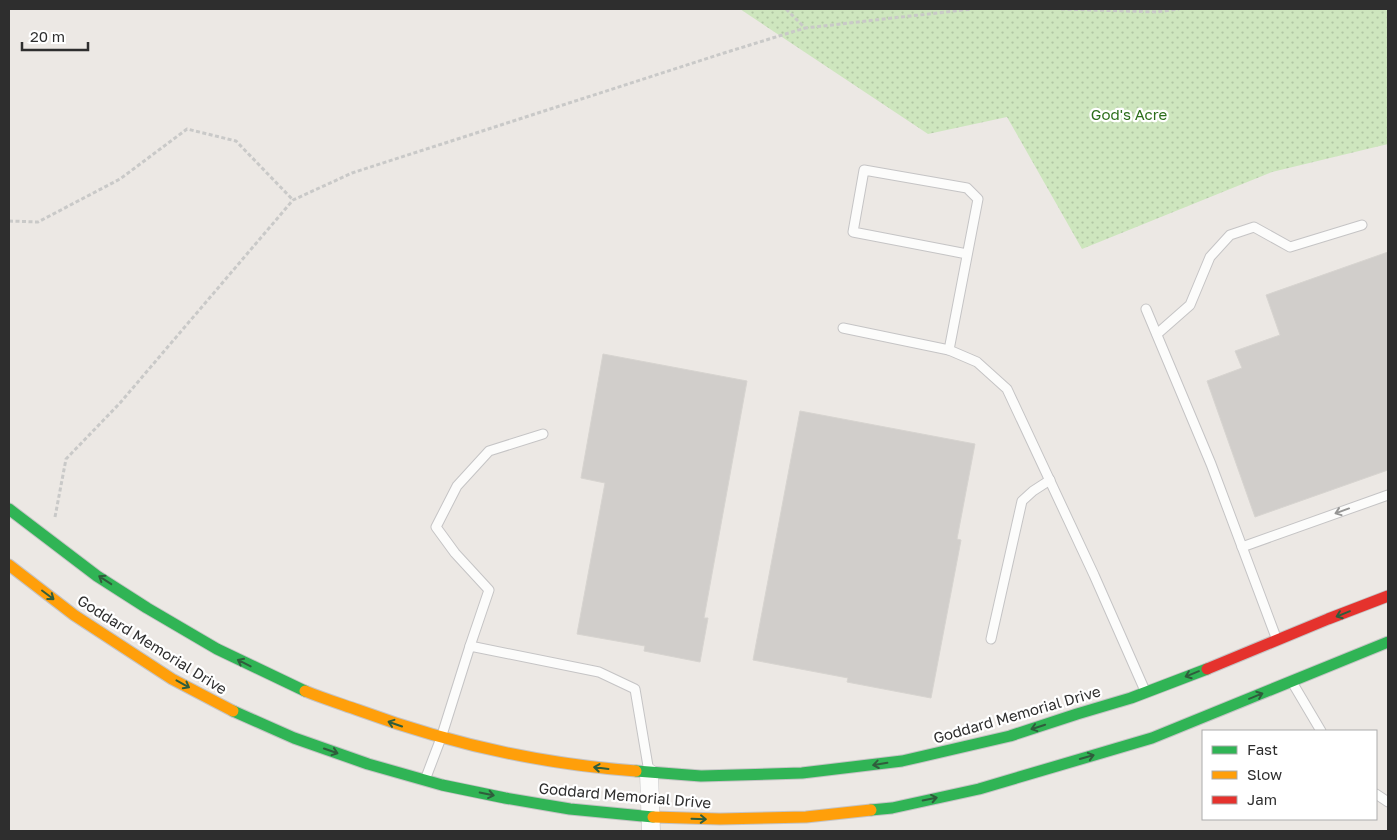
<svg xmlns="http://www.w3.org/2000/svg" width="1397" height="840" font-family="'Golos Text',sans-serif">
<style>
.park{fill:url(#park-dots)}
.building{fill:#d1cecb;stroke:#d7d4d0}
.lines{fill:none;stroke-linecap:round;stroke-linejoin:round}
.lane-casing{stroke:#c5c4c5;stroke-width:11}
.street-casing{stroke:#c5c4c5;stroke-width:19}
.fast-casing{stroke:#c5c4c5;stroke-width:13}
.slow-casing{stroke:#c5c4c5;stroke-width:13}
.jam-casing{stroke:#c5c4c5;stroke-width:13}
.path{stroke:#c9c9c8;stroke-width:3;stroke-dasharray:4 2.5;stroke-linecap:butt}
.lane{stroke:#fcfcfb;stroke-width:9}
.street{stroke:#fcfcfb;stroke-width:18}
.fast{stroke:#30b455;stroke-width:11}
.slow{stroke:#ff9f0a;stroke-width:11}
.jam{stroke:#e5322d;stroke-width:11}
.oneway{stroke:#959594}
.oneway2{stroke:#2f5d3c}
.labels{text-anchor:middle;stroke-width:4.5;stroke-linejoin:round;paint-order:stroke}
.park-label{font-size:15px;fill:#2c6e1b;stroke:#fff}
.street-label{font-size:15px;fill:#2e2e2e;stroke:#fff}
</style>
<defs>
<pattern id="park-dots" width="8" height="8" patternUnits="userSpaceOnUse" patternTransform="scale(1.25)"><rect width="8" height="8" fill="#cee6be"/><path d="M2 2h.1M6 6h.1" fill="none" stroke="#b1c6a4" stroke-width="1.8" stroke-linecap="round"/></pattern>
</defs>
<rect width="100%" height="100%" fill="#ece8e4"/>
<polygon class="park" points="740,9 1388,9 1388,144 1272,172 1082,249 1007,117 928,134"/>
<g class="building">
<polygon points="1388,252 1388,470 1255,517 1207,381 1242,368 1235,351 1280,335 1266,295"/>
<polygon points="603,354 747,381 704,618 708,618 700,662 644,651 645,646 577,634 605,483 581,478"/>
<polygon points="800,411 975,444 957,539 961,540 931,698 847,682 848,678 753,660"/>
</g>
<g class="lines">
<defs>
<g id="lane">
<polyline points="967,254 853,232 864,170 967,188 978,199 949,350 977,362 1007,389 1094,575 1146,693"/>
<polyline points="1146,309 1211,464 1277,640"/>
<polyline points="843,328 949,350"/>
<polyline points="1157,334 1190,305 1210,257 1230,235 1254,227 1290,247 1362,225"/>
<polyline points="1242,547 1388,495"/>
<polyline points="991,639 1022,501 1033,491 1050,480"/>
<polyline points="470,646 489,590 455,553 436,527 457,486 489,451 543,434"/>
<polyline points="1292,682 1321,731"/>
<polyline points="425,780 441,738 470,646 599,672 635,689 649,772"/>
<polyline points="1376,794 1388,802"/>
</g>
<polyline id="street" points="649,773 651,831"/>
<g id="fast">
<polyline points="9,509 97,576 147,608 217,649 305,691"/>
<polyline points="233,711 294,738 368,764 442,785 505,798 570,809 653,817"/>
<polyline points="636,771 701,776 802,773 902,761 1010,736 1077,714 1131,698 1207,669"/>
<polyline points="871,810 892,808 979,789 1152,738 1388,642"/>
</g>
<g id="slow">
<polyline points="9,565 74,615 172,679 233,711"/>
<path d="M305,691C322,698 341,704 358,710C447,743 541,764 636,771"/>
<polyline points="653,817 720,819 806,817 871,810"/>
</g>
<polyline id="jam" points="1207,669 1328,619 1388,596"/>
</defs>
<use href="#lane" class="lane-casing"/>
<use href="#street" class="street-casing"/>
<use href="#fast" class="fast-casing"/>
<use href="#slow" class="slow-casing"/>
<use href="#jam" class="jam-casing"/>
<g class="path">
<polyline points="786,9 805,28 972,9"/>
<polyline points="1061,9 1157,12 1179,9"/>
<polyline points="9,221 38,222 120,179 187,129 236,141 293,200"/>
<polyline points="55,517 66,459 120,403 293,200 352,173 724,53 805,28"/>
</g>
<use href="#lane" class="lane"/>
<use href="#street" class="street"/>
<use href="#fast" class="fast"/>
<use href="#slow" class="slow"/>
<use href="#jam" class="jam"/>
</g>
<defs><path id="oneway-shaft" d="M-6 0H5M1.5-3L5.5 0L1.5 3" fill="none" stroke-width="1.6" stroke-linecap="round" stroke-linejoin="round" transform="scale(1.25)"/></defs>
<use class="oneway" href="#oneway-shaft" transform="translate(1342 511) rotate(160)"/>
<g class="oneway2">
<use href="#oneway-shaft" transform="translate(105 580) rotate(-147)"/>
<use href="#oneway-shaft" transform="translate(48 595) rotate(37)"/>
<use href="#oneway-shaft" transform="translate(1343 614) rotate(158)"/>
<use href="#oneway-shaft" transform="translate(244 663) rotate(-153)"/>
<use href="#oneway-shaft" transform="translate(1192 674) rotate(158)"/>
<use href="#oneway-shaft" transform="translate(183 684) rotate(29)"/>
<use href="#oneway-shaft" transform="translate(1256 696) rotate(-22)"/>
<use href="#oneway-shaft" transform="translate(395 724) rotate(-161)"/>
<use href="#oneway-shaft" transform="translate(1038 727) rotate(162)"/>
<use href="#oneway-shaft" transform="translate(331 751) rotate(19)"/>
<use href="#oneway-shaft" transform="translate(1087 757) rotate(-16)"/>
<use href="#oneway-shaft" transform="translate(880 764) rotate(171)"/>
<use href="#oneway-shaft" transform="translate(601 768) rotate(-173)"/>
<use href="#oneway-shaft" transform="translate(487 794) rotate(12)"/>
<use href="#oneway-shaft" transform="translate(930 799) rotate(-12)"/>
<use href="#oneway-shaft" transform="translate(699 819) rotate(2)"/>
</g>
<g class="labels">
<g class="park-label">
<text x="1129" y="120">God's Acre</text>
</g>
<g class="street-label">
<text transform="translate(152 645) rotate(32)" y="5">Goddard Memorial Drive</text>
<text transform="translate(1017 715) rotate(-16)" y="5">Goddard Memorial Drive</text>
<text transform="translate(625 796) rotate(5)" y="5">Goddard Memorial Drive</text>
</g>
</g>
<rect width="1397" height="840" fill="none" stroke="#2e2e2e" stroke-width="20"/>
<rect x="1202" y="730" width="175" height="90" fill="#ffffff" stroke="#ababab"/>
<rect x="1212" y="746" width="25" height="8" fill="#30b455" stroke="#ababab"/>
<text x="1247" y="755" font-size="15" fill="#2e2e2e">Fast</text>
<rect x="1212" y="771" width="25" height="8" fill="#ff9f0a" stroke="#ababab"/>
<text x="1247" y="780" font-size="15" fill="#2e2e2e">Slow</text>
<rect x="1212" y="796" width="25" height="8" fill="#e5322d" stroke="#ababab"/>
<text x="1247" y="805" font-size="15" fill="#2e2e2e">Jam</text>
<path d="M22 42v8h66v-8" fill="none" stroke="#2e2e2e" stroke-width="2.5"/>
<text x="30" y="42" font-size="15" fill="#2e2e2e" stroke="#ffffff" stroke-width="4" paint-order="stroke">20 m</text>
</svg>
